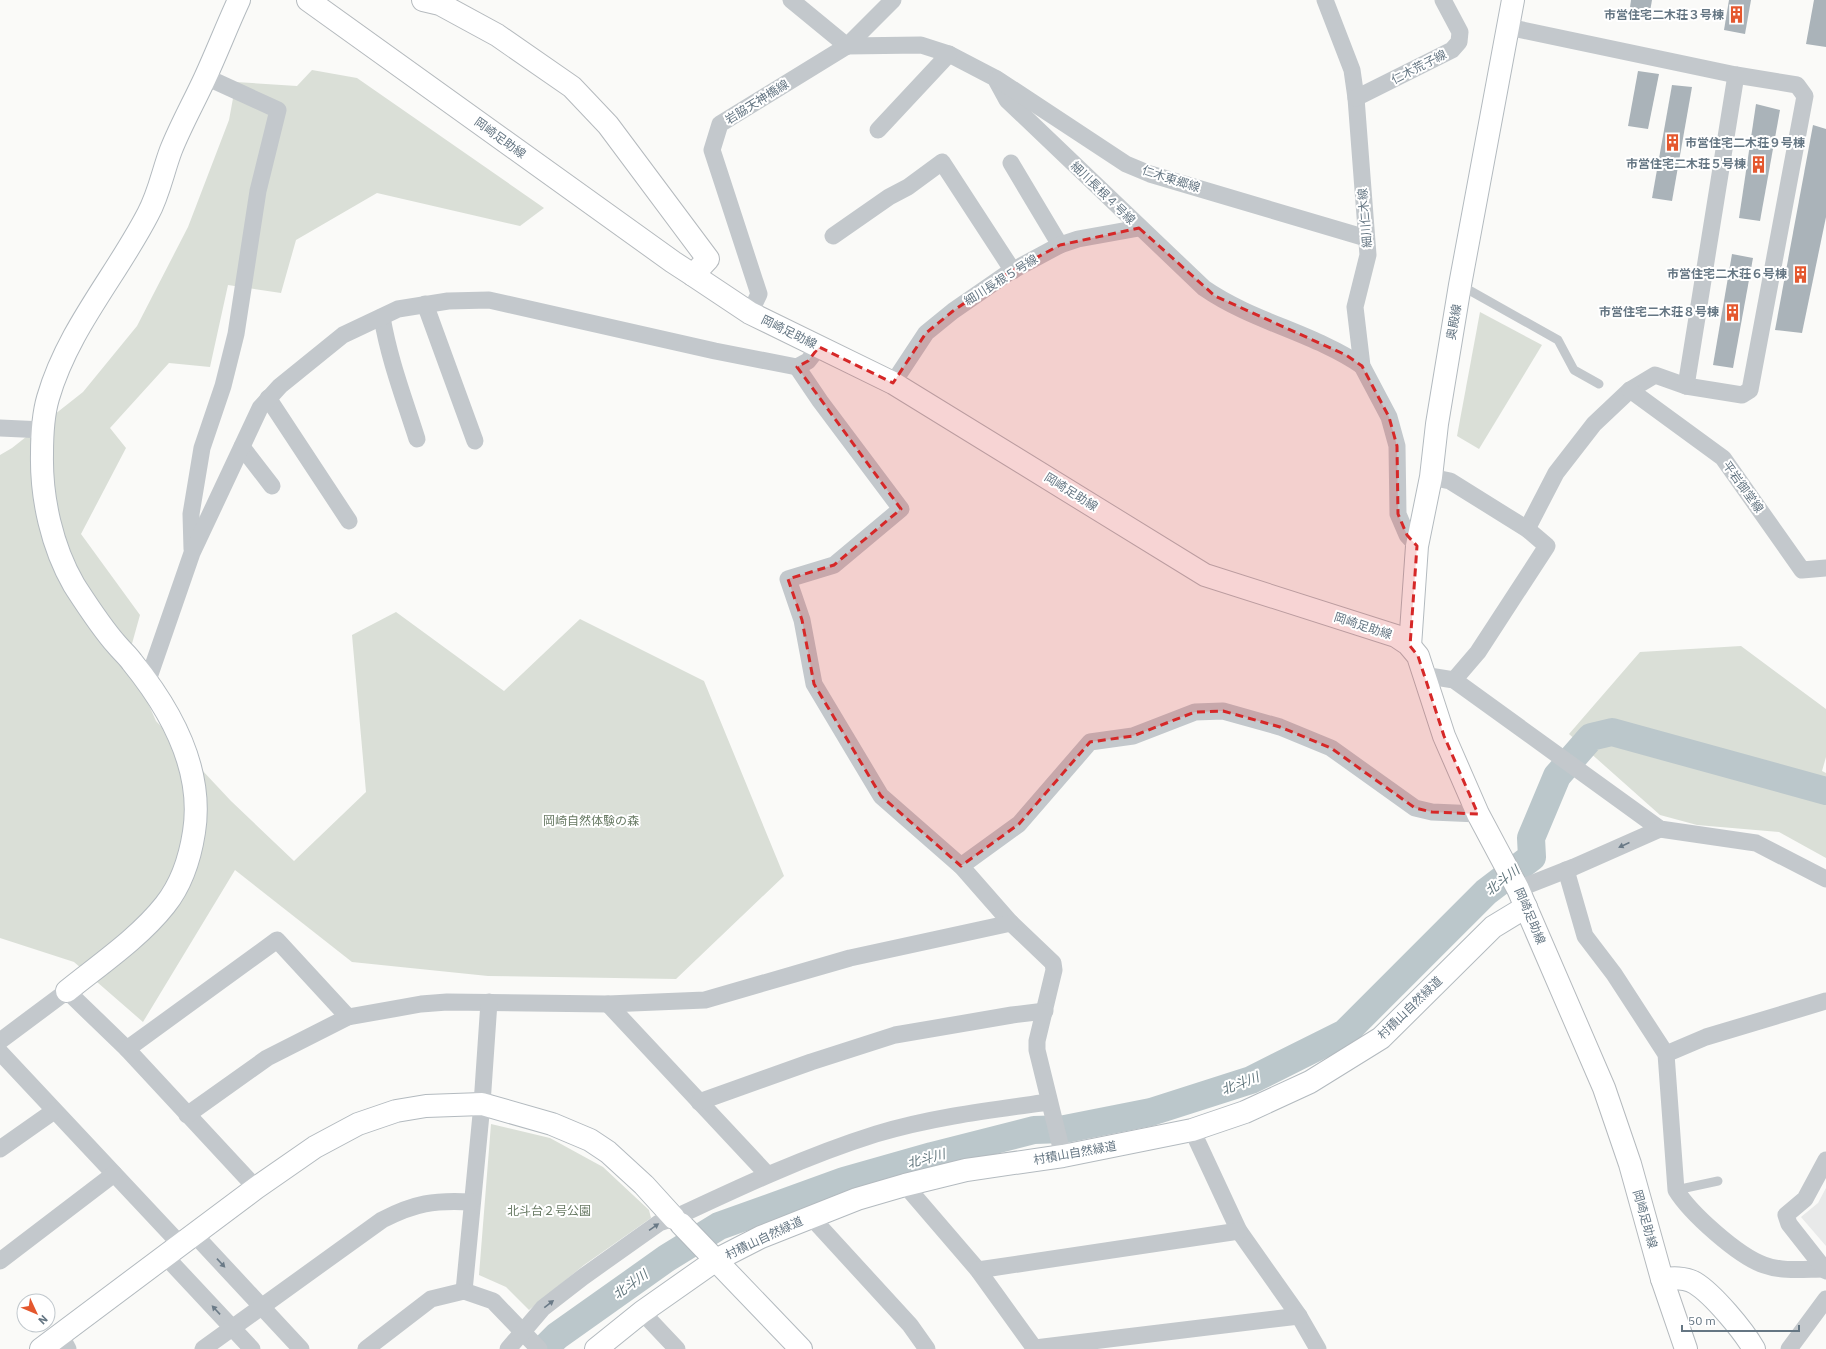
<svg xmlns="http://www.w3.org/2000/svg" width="1826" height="1349" font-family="'IBM Plex Sans','Noto Sans JP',sans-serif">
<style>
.built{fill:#e8e9e9}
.green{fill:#dadfd7}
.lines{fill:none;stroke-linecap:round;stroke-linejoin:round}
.river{stroke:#bbc7cb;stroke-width:28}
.building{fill:#aab3b9}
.secondary-casing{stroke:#b3babf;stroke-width:24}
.primary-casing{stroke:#b5babe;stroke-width:24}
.lane{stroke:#c3c8cc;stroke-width:9}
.street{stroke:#c3c8cc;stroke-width:17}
.secondary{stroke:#fff;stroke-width:22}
.primary{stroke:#fff;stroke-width:22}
.oneway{fill:#6a7a87}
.marked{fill:#d62828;fill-opacity:0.2;stroke:#d62828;stroke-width:3;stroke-dasharray:8 5;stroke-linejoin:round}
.labels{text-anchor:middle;stroke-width:4;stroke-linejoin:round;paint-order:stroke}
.poi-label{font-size:12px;font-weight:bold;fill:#657683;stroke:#fff;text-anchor:end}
.street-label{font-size:12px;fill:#657683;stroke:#fff}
.park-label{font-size:12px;fill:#687a64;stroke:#fff}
.water-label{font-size:13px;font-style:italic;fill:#60757c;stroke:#fff}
</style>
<rect width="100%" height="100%" fill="#fafaf8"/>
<polygon class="built" points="1826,1188 1826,1246 1801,1217 1818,1203"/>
<g class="green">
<polygon points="312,70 357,78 544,208 520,226 377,193 296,240 281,293 228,285 210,367 169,363 110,428 126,448 81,534 140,615 128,658 156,721 231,801 294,861 366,792 352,635 396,612 504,691 580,619 704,681 784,876 676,979 488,976 352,962 235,870 143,1022 74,962 0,938 0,455 12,448 83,392 137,326 188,227 229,120 236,82 297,86"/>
<polygon points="1480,312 1542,345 1479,449 1457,436"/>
<polygon points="1741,646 1826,709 1826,757 1822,771 1826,773 1826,858 1779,832 1697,825 1660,815 1569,734 1640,652"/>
<polygon points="491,1124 550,1138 603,1167 649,1210 651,1218 584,1265 529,1310 506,1287 479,1275"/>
</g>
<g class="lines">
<polyline class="river" points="544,1349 557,1336 667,1258 719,1226 844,1181 932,1156 1034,1130 1065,1129 1151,1112 1251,1080 1345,1033 1486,892 1532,857 1531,838 1557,776 1591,737 1612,732 1826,791"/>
</g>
<g class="building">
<polygon points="1631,0 1652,0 1649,17 1629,15"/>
<polygon points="1729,0 1751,0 1745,34 1724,30"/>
<polygon points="1814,0 1826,0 1826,47 1806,44"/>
<polygon points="1638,71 1659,74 1648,129 1628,126"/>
<polygon points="1672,85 1692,87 1672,201 1652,198"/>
<polygon points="1756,104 1780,110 1760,221 1739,218"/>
<polygon points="1813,125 1826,129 1826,217 1802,333 1775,330"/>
<polygon points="1732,254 1753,258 1733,368 1713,365"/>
</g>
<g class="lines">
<defs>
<g id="secondary">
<polyline points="1410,646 1417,546 1431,477 1437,424 1460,285 1513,0"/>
<path d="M67,991C99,965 139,938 165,905C181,885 190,858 194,832C204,769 171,710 132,662C128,656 122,651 117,645C101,627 87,605 74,585C52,547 41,498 42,454C42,436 43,415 48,398C68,329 116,276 148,214C159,194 163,171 171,150C181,125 194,102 205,78C217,52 227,26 239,0"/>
<polyline points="681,1224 801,1349"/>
<path d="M1662,1279C1672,1278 1685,1277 1695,1283C1713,1294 1743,1330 1754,1349"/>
<polyline points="41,1349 256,1188 315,1147 358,1124 396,1111 426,1106 482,1104 552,1124 590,1140 608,1152 644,1185 674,1218"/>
<polyline points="596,1349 642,1312 716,1260 761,1237 857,1199 905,1185 966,1170 1063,1156 1192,1130 1245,1112 1310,1082 1381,1038 1493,927 1526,907"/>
</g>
<g id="primary">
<polyline points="308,0 673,262 693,275"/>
<polyline points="423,0 440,4 497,35 572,87 608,125 708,259 693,275 750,313 893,383 1205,575 1396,636 1408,644 1418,656 1444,736 1478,814 1518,889 1604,1088 1630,1164 1662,1279 1686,1349"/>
</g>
</defs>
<use href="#secondary" class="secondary-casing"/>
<use href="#primary" class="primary-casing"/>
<g class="lane">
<polyline points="1460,285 1558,340 1574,370 1599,384"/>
<polyline points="1676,1190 1718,1181"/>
</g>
<g class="street">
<polyline points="791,0 847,46"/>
<polyline points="1325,0 1352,70 1356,98 1368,255 1355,307 1362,366 1389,417 1397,446 1398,514 1407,535 1417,546"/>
<polyline points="1508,27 1736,75 1797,85 1805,96 1750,390 1742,395 1686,386 1655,375 1630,390 1594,424 1556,473 1527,529"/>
<path d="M847,46L921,45L949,54L995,78L1007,100L1204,288C1253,322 1314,333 1362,366"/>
<polyline points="997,79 1126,164 1150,174 1366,238"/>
<polyline points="1356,98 1452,50 1459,42 1460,32 1443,0"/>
<polyline points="878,130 949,54"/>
<polyline points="1011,163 1060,245"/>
<polyline points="833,236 889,197 908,187 942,162 1013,271"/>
<polyline points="425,304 475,441"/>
<polyline points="750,313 759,294 712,150 720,124 847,46 893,0"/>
<path d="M382,317C389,359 404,398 417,439"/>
<polyline points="797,367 820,401 901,509 834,565 788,579 802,620 814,684 881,796 961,866 1011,923 1053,963 1054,970 1037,1041 1037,1050 1063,1156"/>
<polyline points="893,383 926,333 953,311 1008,273 1060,245 1078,239 1139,228"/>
<polyline points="1686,386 1736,75"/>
<polyline points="1630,390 1723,458 1802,570 1826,568"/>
<polyline points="268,398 349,521"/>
<polyline points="0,428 44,430"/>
<polyline points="242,447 272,486"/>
<polyline points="1431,477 1450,481 1527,529 1547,546 1478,652 1454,680"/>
<polyline points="192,549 191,514 202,448 223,386 236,334 258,191 278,110 206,77"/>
<polyline points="1423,675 1454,680 1660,829 1756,843 1826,879"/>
<polyline points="147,683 192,553 260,408 280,386 343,335 398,309 448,301 489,300 715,351 797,367 808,361 819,347"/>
<polyline points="961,866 1019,824 1090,742 1133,736 1195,712 1223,711 1280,727 1331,748 1415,808 1432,812 1478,814"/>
<path d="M1566,870L1585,936L1614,974L1666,1054L1676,1190C1690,1213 1738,1256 1764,1265C1783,1272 1805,1269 1825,1269"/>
<polyline points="1518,889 1574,867 1660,829"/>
<polyline points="608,1004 767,1174"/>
<polyline points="0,1041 67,991 127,1049 256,1188"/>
<polyline points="127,1049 277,940 348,1017"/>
<polyline points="0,1052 180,1244"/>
<polyline points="1666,1054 1706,1037 1826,1001"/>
<polyline points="699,1102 811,1062 895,1035 1012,1015 1045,1011"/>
<polyline points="187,1115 267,1058 348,1017 421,1004 447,1002 608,1004 705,1000 850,958 1011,923"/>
<polyline points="1192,1130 1239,1231 1299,1316 1318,1349"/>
<polyline points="0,1149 54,1111"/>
<polyline points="1826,1160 1805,1199 1786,1215 1789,1224 1826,1271"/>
<polyline points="905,1185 978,1270 1035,1349"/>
<polyline points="811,1217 910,1325 927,1349"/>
<polyline points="194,1234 301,1349"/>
<polyline points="166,1257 252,1349"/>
<polyline points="0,1261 114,1174"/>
<polyline points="978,1270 1239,1231"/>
<polyline points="464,1291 482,1104 489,1002"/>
<polyline points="642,1312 677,1349"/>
<polyline points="60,1334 68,1349"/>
<polyline points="1035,1348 1299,1316"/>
<path d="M203,1349L382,1220C415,1203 434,1200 471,1202"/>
<polyline points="366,1349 431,1299 464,1291 493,1301 539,1349"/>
<path d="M508,1349L543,1308L583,1277L659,1223L674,1218C740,1187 806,1156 876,1134C932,1117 991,1110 1049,1102"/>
<polyline points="1789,1349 1826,1299"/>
</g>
<use href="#secondary" class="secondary"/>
<use href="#primary" class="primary"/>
</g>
<defs><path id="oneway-solid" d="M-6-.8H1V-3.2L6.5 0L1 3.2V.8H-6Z"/></defs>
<g class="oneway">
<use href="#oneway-solid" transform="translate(1624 845) rotate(156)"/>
<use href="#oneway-solid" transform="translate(654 1227) rotate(-35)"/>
<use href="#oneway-solid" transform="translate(221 1263) rotate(47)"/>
<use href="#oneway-solid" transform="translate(549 1304) rotate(-38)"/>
<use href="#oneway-solid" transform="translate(216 1310) rotate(-133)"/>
</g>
<path class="marked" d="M1139,228L1215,296L1346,355L1362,366L1389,417L1397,446L1398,514L1407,535L1417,546L1410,646L1418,656L1444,736L1478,814L1432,812L1415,808L1331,748L1280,727L1223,711L1195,712L1133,736L1090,742L1019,824L961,866L881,796L814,684L802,620L788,579L834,565L901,509L797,367L808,361L819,347L893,383L926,333L953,311L1008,273L1060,245Z"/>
<defs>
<symbol id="building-bare" viewBox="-9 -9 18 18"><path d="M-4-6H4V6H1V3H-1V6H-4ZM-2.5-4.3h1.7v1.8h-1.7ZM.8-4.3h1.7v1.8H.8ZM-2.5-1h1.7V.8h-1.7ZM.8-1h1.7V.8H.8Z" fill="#e4572e" stroke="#fff" stroke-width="2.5" paint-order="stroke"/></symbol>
</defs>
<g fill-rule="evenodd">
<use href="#building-bare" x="1724" y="2" width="25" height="25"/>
<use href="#building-bare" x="1660" y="130" width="25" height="25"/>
<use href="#building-bare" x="1746" y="152" width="25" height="25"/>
<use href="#building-bare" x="1788" y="262" width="25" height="25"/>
<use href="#building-bare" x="1720" y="300" width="25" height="25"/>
</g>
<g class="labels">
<g class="poi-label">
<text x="1724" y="19">市営住宅二木荘３号棟</text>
<text x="1685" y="147" text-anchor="start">市営住宅二木荘９号棟</text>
<text x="1746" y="168">市営住宅二木荘５号棟</text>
<text x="1787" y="278">市営住宅二木荘６号棟</text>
<text x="1719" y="316">市営住宅二木荘８号棟</text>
</g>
<g class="street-label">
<text transform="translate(1419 67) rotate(-27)" y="4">仁木荒子線</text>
<text transform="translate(757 102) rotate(-32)" y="4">岩脇天神橋線</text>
<text transform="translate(500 138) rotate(36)" y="4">岡崎足助線</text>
<text transform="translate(1171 179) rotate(18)" y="4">仁木東郷線</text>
<text transform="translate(1103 193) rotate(44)" y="4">細川長根４号線</text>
<text transform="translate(1365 218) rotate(-95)" y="4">細川仁木線</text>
<text transform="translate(1001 280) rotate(-32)" y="4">細川長根５号線</text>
<text transform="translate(1454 322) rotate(-80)" y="4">奥殿線</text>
<text transform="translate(789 332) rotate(26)" y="4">岡崎足助線</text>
<text transform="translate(1743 487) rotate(54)" y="4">平岩御堂線</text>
<text transform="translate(1071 492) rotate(32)" y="4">岡崎足助線</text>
<text transform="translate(1363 626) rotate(18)" y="4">岡崎足助線</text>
<text transform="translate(1530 916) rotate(67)" y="4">岡崎足助線</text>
<text transform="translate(1410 1008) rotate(-44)" y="4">村積山自然緑道</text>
<text transform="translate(1075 1153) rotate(-10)" y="4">村積山自然緑道</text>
<text transform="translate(1645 1219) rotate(74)" y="4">岡崎足助線</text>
<text transform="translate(764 1238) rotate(-25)" y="4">村積山自然緑道</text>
</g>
<g class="park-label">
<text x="591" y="825">岡崎自然体験の森</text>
<text x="549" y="1215">北斗台２号公園</text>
</g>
<g class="water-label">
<text transform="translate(1502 880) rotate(-38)" y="5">北斗川</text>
<text transform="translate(1240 1083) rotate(-21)" y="5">北斗川</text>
<text transform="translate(926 1158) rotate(-15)" y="5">北斗川</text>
<text transform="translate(630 1284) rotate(-36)" y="5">北斗川</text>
</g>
</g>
<g transform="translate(36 1313) rotate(134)"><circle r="19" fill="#ffffff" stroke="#c1c8cd"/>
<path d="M0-3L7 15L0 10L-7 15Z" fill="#e4572e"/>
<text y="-6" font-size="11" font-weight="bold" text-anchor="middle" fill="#657683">N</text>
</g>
<path d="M1682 1325v6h117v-6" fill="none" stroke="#657683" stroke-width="2"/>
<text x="1688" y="1325" font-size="12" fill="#657683" stroke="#ffffff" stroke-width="3" paint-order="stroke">50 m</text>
</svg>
